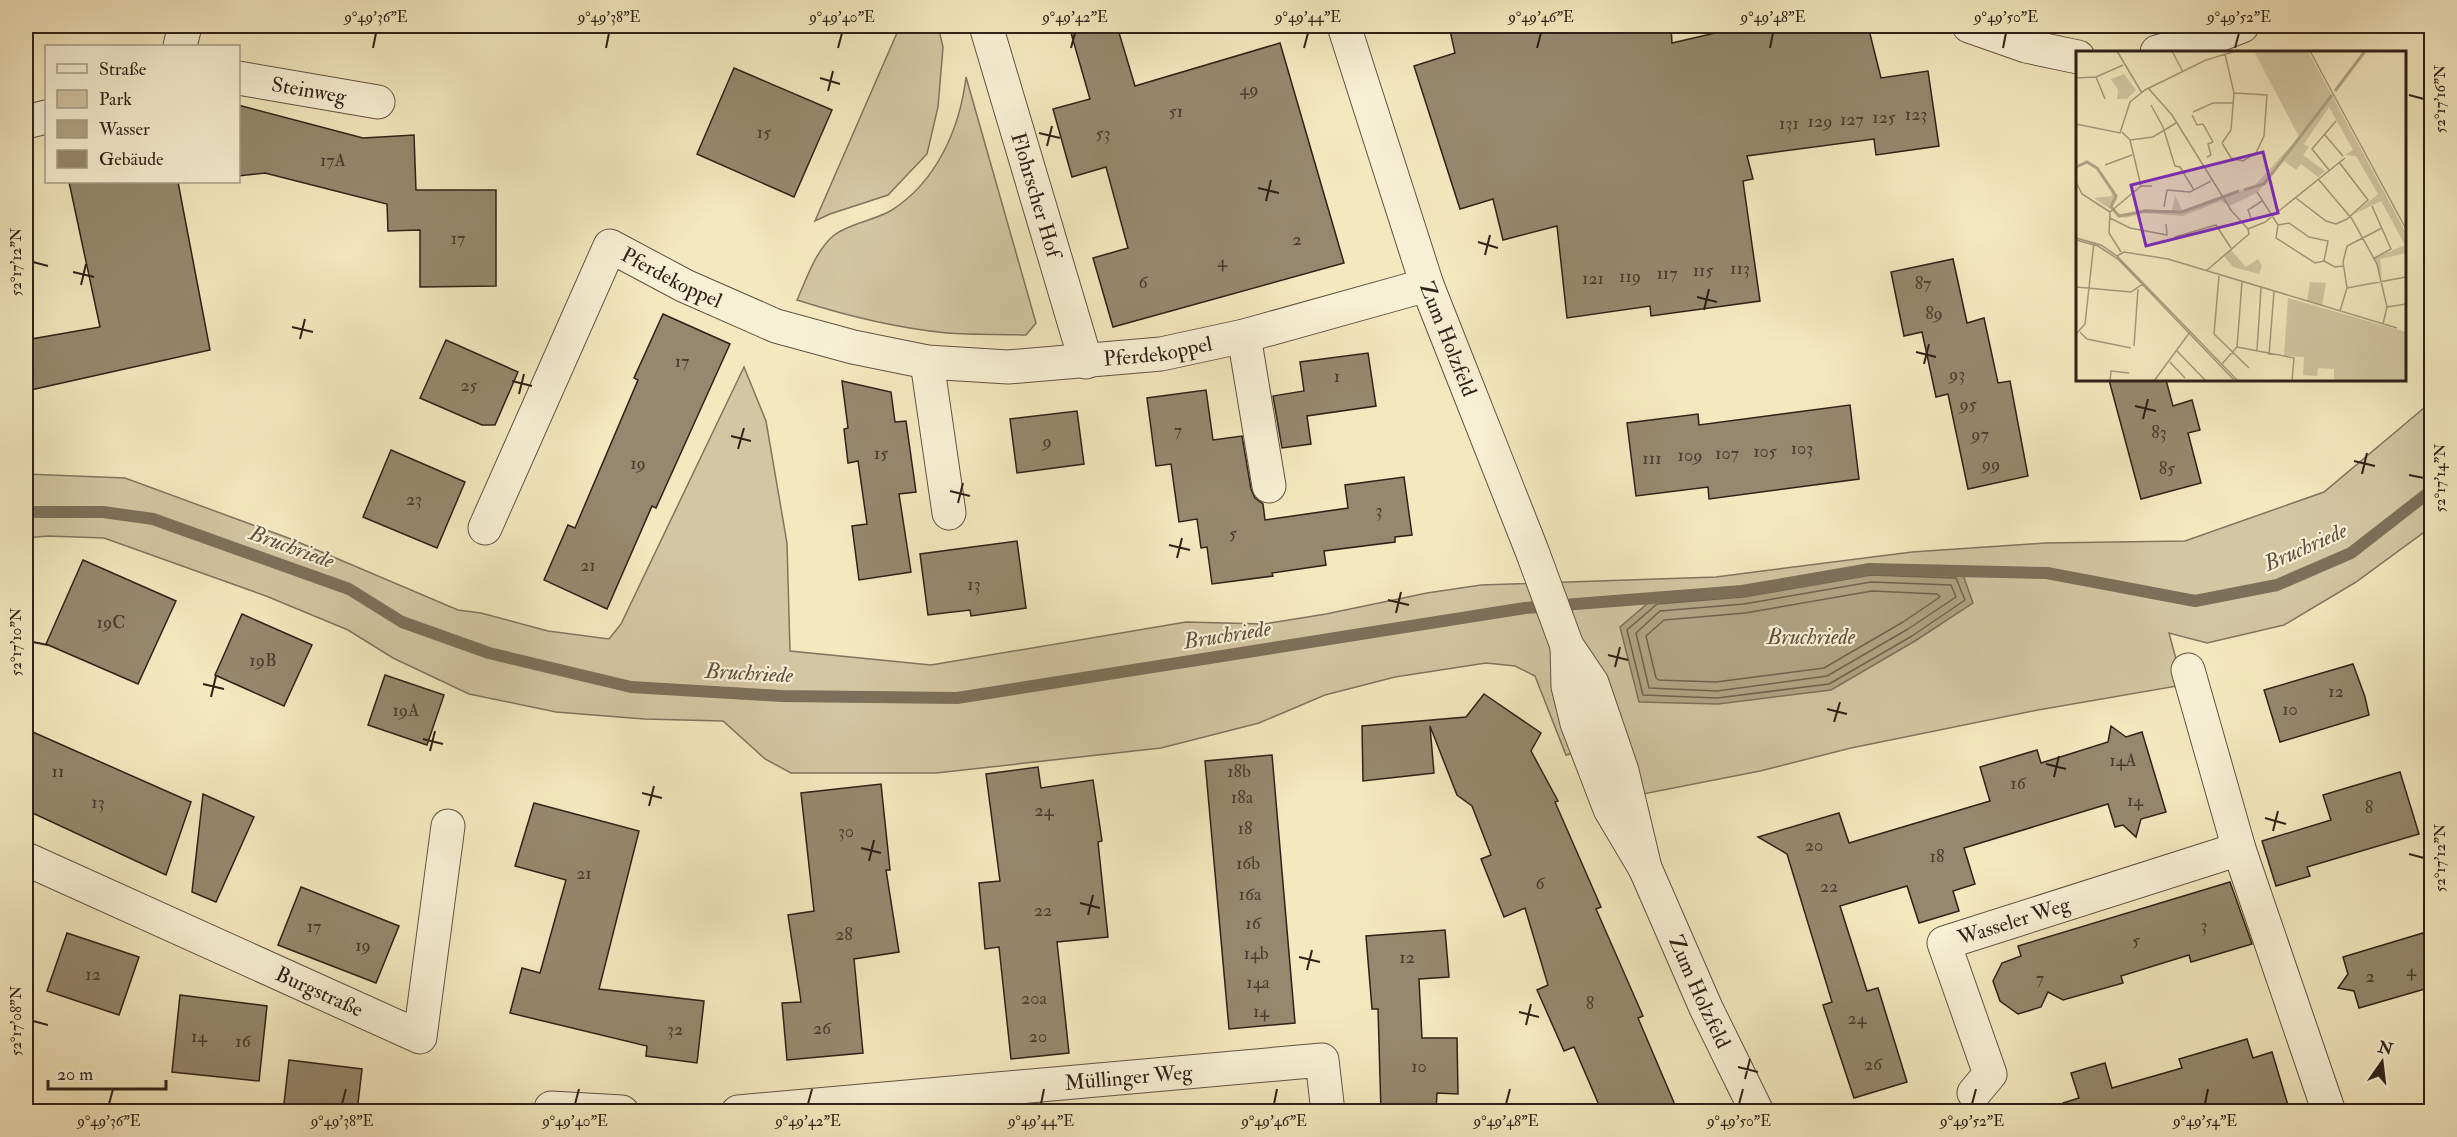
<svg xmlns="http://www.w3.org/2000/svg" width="2457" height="1137" font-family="'IM FELL Double Pica',serif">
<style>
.green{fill:#d3c6a2;stroke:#82745d;stroke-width:1.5}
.water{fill:#b1a486;stroke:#7d705a;stroke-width:1.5}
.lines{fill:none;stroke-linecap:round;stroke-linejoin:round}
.shore{stroke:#70624f;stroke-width:1.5}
.stream{stroke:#7d705a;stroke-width:12}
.building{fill:#96886e;stroke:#302118;stroke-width:1.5}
.street-casing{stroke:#615342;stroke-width:35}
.street{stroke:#f8f0d5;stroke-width:33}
.ticks{fill:none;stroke:#302118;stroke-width:2}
.labels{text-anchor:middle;stroke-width:4.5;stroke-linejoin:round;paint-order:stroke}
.number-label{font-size:18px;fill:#4a3b2e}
.street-label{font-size:21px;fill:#302118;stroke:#f8f0d5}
.water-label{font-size:22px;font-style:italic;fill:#5d4f3e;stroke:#f8f0d5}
.inset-river{fill:none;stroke:#b1a486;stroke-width:3}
.inset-road{fill:none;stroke:#a6987c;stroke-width:1.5}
.view{fill:#7b2cbf;fill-opacity:0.15;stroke:#7b2cbf;stroke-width:3}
.inset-edge{fill:none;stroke:#302118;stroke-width:3}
.neatline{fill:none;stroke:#302118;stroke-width:2}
.ticks-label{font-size:15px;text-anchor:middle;fill:#302118}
</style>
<rect width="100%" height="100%" fill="#f4e8be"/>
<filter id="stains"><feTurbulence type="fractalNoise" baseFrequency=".00333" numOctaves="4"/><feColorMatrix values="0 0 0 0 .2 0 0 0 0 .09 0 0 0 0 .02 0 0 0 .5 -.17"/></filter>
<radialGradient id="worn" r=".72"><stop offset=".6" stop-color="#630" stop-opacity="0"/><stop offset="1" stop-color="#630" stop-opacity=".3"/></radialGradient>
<g class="green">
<polygon points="900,26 938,26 943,47 938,107 927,154 888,195 830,214 815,221"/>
<path d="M966,77L1036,323L1026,335C1000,334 973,335 947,333C896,328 847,316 797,300C807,278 815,252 833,236C847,224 876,220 892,210C937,181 960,128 966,77Z"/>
<polygon points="744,367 766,421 787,543 790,651 931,665 1186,622 1264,624 1326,614 1427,593 1481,585 1716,577 1912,552 2045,543 2185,541 2324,492 2431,402 2431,527 2356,582 2284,625 2207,643 2169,633 2183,685 2038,710 1851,748 1760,771 1643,794 1587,750 1566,755 1535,676 1515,666 1486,663 1395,677 1325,695 1259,723 1161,748 936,773 791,773 765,759 723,721 644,719 556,712 469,694 393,658 348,630 266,596 104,538 48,536 26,538 26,474 125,478 291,539 458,610 481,613 548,631 609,639 621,624"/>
</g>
<polygon class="water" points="1870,569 1962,572 1973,603 1915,641 1831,690 1718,704 1639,702 1620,627 1654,598 1742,591"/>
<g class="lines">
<g class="shore">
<polygon points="1871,575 1956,578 1965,600 1912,636 1829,684 1717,698 1643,695 1627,630 1657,604 1743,597"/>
<polygon points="1871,582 1951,585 1956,597 1908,629 1827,676 1717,691 1649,688 1636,633 1660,611 1744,604"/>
<polygon points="1872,591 1937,594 1940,597 1903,622 1824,668 1716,682 1659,680 1656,678 1646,636 1664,620 1745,613"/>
</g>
<polyline class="stream" points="26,512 103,512 153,519 349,589 402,622 489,653 631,687 781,696 957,698 1525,608 1742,591 1870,569 2047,573 2195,601 2277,585 2351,553 2432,490"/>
</g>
<g class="building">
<polygon points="1069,26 1117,26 1135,86 1280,43 1344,263 1113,327 1093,258 1128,248 1106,167 1072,177 1053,109 1090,99"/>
<polygon points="1449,26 1671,26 1672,43 1745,26 1868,26 1881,78 1928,71 1939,146 1876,155 1874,139 1747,156 1753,179 1743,181 1760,301 1651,316 1650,306 1567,318 1557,226 1503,240 1493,199 1460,209 1414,66 1455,53"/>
<polygon points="734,68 832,110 794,197 697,154"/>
<polygon points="238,105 363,138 414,135 416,190 496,190 496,286 420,287 420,230 388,231 387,204 265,173 238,176"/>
<polygon points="69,182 178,182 210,350 26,391 26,340 100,327"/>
<polygon points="1953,259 1967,323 1984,318 1998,383 2010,381 2028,476 1968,489 1948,394 1936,397 1922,332 1904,336 1891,272"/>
<polygon points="663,314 730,344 656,508 652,506 607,609 544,580 568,525 575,528 638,380 634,378"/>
<polygon points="446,340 518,372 495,425 482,425 420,398"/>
<polygon points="1368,353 1376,406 1307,416 1311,444 1282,448 1273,396 1304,391 1300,362"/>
<polygon points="2109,380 2166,380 2173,406 2192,400 2200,430 2188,433 2201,483 2141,499"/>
<polygon points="842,381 891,392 895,422 906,421 916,492 899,494 911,572 859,580 852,526 867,524 858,461 848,463 844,429 848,428"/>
<polygon points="1206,390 1213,440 1242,436 1251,489 1255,498 1263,504 1265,520 1348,508 1345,485 1404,477 1412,535 1395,537 1395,542 1324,551 1326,565 1272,573 1273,576 1212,584 1207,547 1201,548 1197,519 1179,522 1171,464 1156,466 1147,398"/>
<polygon points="1850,405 1859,479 1709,499 1708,487 1636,496 1627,423 1698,414 1699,425"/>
<polygon points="1077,411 1084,464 1017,473 1010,419"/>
<polygon points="391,450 465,482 437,548 363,517"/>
<polygon points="1017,541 1026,608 971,616 970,610 928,615 920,554"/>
<polygon points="83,560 176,601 138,684 46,644"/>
<polygon points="242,614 312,645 284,706 215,675"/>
<polygon points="2353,664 2365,697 2369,715 2280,742 2264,690"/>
<polygon points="385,675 444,695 427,745 368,725"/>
<polygon points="1484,694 1541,733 1531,751 1558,801 1555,802 1601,907 1596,909 1643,1016 1638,1018 1678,1112 1602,1112 1574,1047 1564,1051 1537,990 1548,985 1525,908 1504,917 1481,859 1491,855 1472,806 1457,795 1430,726 1434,773 1363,781 1362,726 1466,717"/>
<polygon points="2111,726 2126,737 2142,732 2166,812 2141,819 2136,837 2123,825 2115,827 2108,804 1964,848 1975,884 1953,891 1959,911 1919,923 1907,886 1840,906 1867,991 1878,988 1907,1082 1854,1098 1823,1005 1832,1002 1787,854 1758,837 1839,813 1849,843 1990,801 1980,767 2037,750 2041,763 2108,742"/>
<polygon points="26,729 191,802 166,875 26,810"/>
<polygon points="1272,755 1295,1023 1229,1029 1205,761"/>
<polygon points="1038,767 1041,788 1093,780 1102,841 1098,842 1108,937 1057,942 1069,1053 1011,1059 999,947 985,949 979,883 1000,881 986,774"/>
<polygon points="2400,772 2419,834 2307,867 2310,876 2276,886 2262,841 2331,820 2323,795"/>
<polygon points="881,784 890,870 886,870 899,952 854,959 863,1053 787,1060 782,1003 801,1002 788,915 814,911 801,793"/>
<polygon points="203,794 254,817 216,902 192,892"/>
<polygon points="534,803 639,831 599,989 704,1001 697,1063 646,1056 647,1046 510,1013 522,968 540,973 566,880 515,866"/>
<polygon points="2230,882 2252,944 2191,962 2189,955 2121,976 2123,983 2063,1000 2048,992 2041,1007 2018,1014 2000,1001 1993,981 2002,963 2021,956 2018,946"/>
<polygon points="301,887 399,926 376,983 278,945"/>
<polygon points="1445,930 1449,977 1419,979 1422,1038 1457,1038 1458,1094 1437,1093 1436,1112 1381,1112 1378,1009 1372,1009 1366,936"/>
<polygon points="67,933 139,957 119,1015 47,991"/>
<polygon points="2423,933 2432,960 2432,987 2359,1008 2354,991 2338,988 2348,974 2343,957"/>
<polygon points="180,995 267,1006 259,1081 172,1072"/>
<polygon points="2247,1039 2253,1058 2272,1052 2290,1112 2064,1112 2063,1103 2079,1098 2071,1073 2105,1063 2112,1088 2182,1068 2179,1059"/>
<polygon points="289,1060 362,1069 357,1112 283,1112"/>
</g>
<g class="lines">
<defs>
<g id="street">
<path id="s1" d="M986,26L1086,362"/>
<path id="s2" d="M1344,26L1427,285L1532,551L1567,646L1592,683L1622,771L1645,868"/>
<polyline points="1969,26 2026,46 2078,57"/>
<polyline points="180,46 185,26"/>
<polyline points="2157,52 2214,37 2242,26"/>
<path id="s3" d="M238,78L378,102"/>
<polyline points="26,122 46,117"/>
<polyline points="1244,336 1269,486"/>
<polyline points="927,362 949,513"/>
<path id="s4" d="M485,528L610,246L685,286L776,326L853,347L927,362L1008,367L1161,354L1244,336L1427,285"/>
<path id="s5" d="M1567,646L1568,686L1577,723L1610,809L1645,868L1706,1008L1757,1112"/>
<polyline points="2188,670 2239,849 2329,1112"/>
<path id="s6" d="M26,859L420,1037L448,826"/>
<path id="s7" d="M1974,1093L1990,1074L1944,943L2239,849"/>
<polyline points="551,1108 622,1112"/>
<path id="s8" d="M738,1112L1322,1060L1328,1112"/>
</g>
</defs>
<use href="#street" class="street-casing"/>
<use href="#street" class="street"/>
</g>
<path class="ticks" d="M373,48L376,33M606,48L609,33M838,48L842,33M1071,48L1075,33M1304,48L1308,33M1537,48L1541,33M1770,48L1773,33M2003,48L2006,33M2235,48L2239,33M820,78L840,84M828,91L833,71M2409,95L2424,99M1039,133L1060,138M1047,146L1052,126M1258,188L1279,193M1266,201L1271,180M1478,242L1498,248M1485,255L1490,235M33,262L48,266M73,272L94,277M81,285L86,264M1697,297L1717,302M1704,310L1709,289M292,327L313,332M300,339L305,319M1916,352L1936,357M1924,364L1929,344M512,381L532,386M519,394L524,374M2135,406L2156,411M2143,419L2148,399M731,436L751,441M738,449L744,428M2354,461L2375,466M2362,474L2367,453M2409,475L2424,478M950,491L970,496M958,503L963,483M1169,545L1190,550M1177,558L1182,538M1388,600L1409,605M1396,613L1401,592M33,642L48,645M1608,655L1628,660M1615,667L1620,647M203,684L224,689M211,697L216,676M1827,709L1847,714M1834,722L1840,702M423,739L443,744M430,751L435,731M2046,764L2066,769M2054,777L2059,756M642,793L662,798M649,806L654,786M2265,818L2286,824M2273,831L2278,811M861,848L881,853M2409,854L2424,858M869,861L874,840M1080,903L1100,908M1088,915L1093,895M1299,957L1320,962M1307,970L1312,950M1519,1012L1539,1017M33,1021L48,1025M1526,1025L1531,1004M1738,1067L1758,1072M1745,1079L1750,1059M109,1104L113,1089M342,1104L346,1089M575,1104L579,1089M808,1104L812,1089M1041,1104L1044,1089M1274,1104L1277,1089M1506,1104L1510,1089M1739,1104L1743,1089M1972,1104L1976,1089M2205,1104L2208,1089"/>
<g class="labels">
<g class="number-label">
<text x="1249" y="95">49</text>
<text x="1176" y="117">51</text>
<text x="1916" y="120">123</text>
<text x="1884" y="123">125</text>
<text x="1852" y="125">127</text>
<text x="1820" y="127">129</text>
<text x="1789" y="129">131</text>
<text x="764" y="138">15</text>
<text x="1103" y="139">53</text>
<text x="333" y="166">17A</text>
<text x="458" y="244">17</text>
<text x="1297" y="245">2</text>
<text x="1222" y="267">4</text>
<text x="1740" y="274">113</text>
<text x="1703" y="276">115</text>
<text x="1667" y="279">117</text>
<text x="1630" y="282">119</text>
<text x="1593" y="284">121</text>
<text x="1143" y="288">6</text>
<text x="1923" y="289">87</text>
<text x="1934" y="319">89</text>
<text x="682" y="367">17</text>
<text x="1957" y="380">93</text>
<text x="1337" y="382">1</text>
<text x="469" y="391">25</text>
<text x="1968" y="410">95</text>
<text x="1178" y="436">7</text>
<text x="2159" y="438">83</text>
<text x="1980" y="440">97</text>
<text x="1047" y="447">9</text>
<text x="1802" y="454">103</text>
<text x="1765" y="457">105</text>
<text x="881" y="459">15</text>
<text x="1727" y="459">107</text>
<text x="1690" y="461">109</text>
<text x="1652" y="464">111</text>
<text x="638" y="469">19</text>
<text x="1991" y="470">99</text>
<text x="2167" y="474">85</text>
<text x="414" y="505">23</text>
<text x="1379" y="516">3</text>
<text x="1233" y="539">5</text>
<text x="588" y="571">21</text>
<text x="974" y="590">13</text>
<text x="111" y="628">19C</text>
<text x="263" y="666">19B</text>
<text x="2336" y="697">12</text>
<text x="2290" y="715">10</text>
<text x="406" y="716">19A</text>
<text x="2123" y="766">14A</text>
<text x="58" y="777">11</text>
<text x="1239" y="777">18b</text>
<text x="2018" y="789">16</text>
<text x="1242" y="803">18a</text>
<text x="2135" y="806">14</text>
<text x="98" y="808">13</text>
<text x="2369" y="813">8</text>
<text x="1044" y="816">24</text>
<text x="1245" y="834">18</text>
<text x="846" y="837">30</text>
<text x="1814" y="851">20</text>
<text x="1937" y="862">18</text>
<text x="1248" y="869">16b</text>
<text x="584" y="879">21</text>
<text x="1540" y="889">6</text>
<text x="1829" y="892">22</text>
<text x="1250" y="900">16a</text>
<text x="1043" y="916">22</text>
<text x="1253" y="929">16</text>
<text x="2204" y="931">3</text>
<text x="314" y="932">17</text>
<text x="844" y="940">28</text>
<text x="2136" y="946">5</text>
<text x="363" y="951">19</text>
<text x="1256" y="959">14b</text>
<text x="1407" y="963">12</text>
<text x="2411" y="976">4</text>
<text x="93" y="980">12</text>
<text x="2370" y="982">2</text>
<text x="2040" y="984">7</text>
<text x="1258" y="988">14a</text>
<text x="1034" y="1004">20a</text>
<text x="1590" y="1009">8</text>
<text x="1261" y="1017">14</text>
<text x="1857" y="1024">24</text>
<text x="822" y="1034">26</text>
<text x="675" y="1035">32</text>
<text x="199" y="1042">14</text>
<text x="1038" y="1042">20</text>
<text x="243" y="1047">16</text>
<text x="1873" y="1070">26</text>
<text x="1419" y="1072">10</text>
</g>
<g class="street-label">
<text dy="7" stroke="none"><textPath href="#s3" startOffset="72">Steinweg</textPath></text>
<text dy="7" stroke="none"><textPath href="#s1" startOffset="176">Flohrscher Hof</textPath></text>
<text dy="7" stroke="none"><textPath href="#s4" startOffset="378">Pferdekoppel</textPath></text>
<text dy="7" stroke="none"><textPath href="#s2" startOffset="330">Zum Holzfeld</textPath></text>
<text dy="7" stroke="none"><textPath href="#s4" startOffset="880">Pferdekoppel</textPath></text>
<text dy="7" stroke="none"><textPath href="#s7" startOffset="237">Wasseler Weg</textPath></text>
<text dy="7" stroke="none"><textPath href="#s5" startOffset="374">Zum Holzfeld</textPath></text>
<text dy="7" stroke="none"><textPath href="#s6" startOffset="322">Burgstraße</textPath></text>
<text dy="7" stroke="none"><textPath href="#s8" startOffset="392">Müllinger Weg</textPath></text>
</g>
<g class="water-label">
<text transform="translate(292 546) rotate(20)" y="8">Bruchriede</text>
<text transform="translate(2305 546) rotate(-24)" y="8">Bruchriede</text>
<text transform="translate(1227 634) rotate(-9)" y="8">Bruchriede</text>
<text x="1811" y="644">Bruchriede</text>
<text transform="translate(749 672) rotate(3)" y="8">Bruchriede</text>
</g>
</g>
<g transform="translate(2076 51)">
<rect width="330" height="330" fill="#f4e8be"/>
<path d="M178,0H232L330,182V202L304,208L306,227L298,207L329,194L305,150L278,163L302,143L280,105L269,104L277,99L253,56L228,93L233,96L227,104L249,120L242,126L225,113L220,119L208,110L181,142L153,155L145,150L107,165L67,162L50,167L43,165L68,158L96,160L99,144L106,159L113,158L179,134L223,86ZM48,23L60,39L51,48H41L42,39L35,28ZM35,138L41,148L34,158L18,147L36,145ZM155,199L170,216L182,208L186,215L183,223L157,216L148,205ZM234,231L250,232L246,255L231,250ZM212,247L330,281V330H258V318L242,317L241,325L227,324L228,306L208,305Z" fill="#d3c6a2"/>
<path class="inset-river" d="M259,40L289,0M0,116L11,111L21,117L40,145L35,156L43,165L70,160L106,161L163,140M168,139L188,133L256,44"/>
<path class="inset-road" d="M41,0L66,42M96,0L107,21M234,0L330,178M20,26L29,48M0,27L20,26L47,14M73,38L96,64L155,159M75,54L87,76L99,115L104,116L118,139M117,61L137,52H157M116,64L121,74L127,73L137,91M0,73L44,82L54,51L69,39L130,9L160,0M46,81L54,89L65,135M248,83L267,105M54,89L77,86L100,72M146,92L155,107L167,110L180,102L188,85L191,44L158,42M146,92L155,79L158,42L149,3M131,106L135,104L132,93L137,91M29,114L56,104M253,119L236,98L260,70M243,129L276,168L301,213L311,256L307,273M0,131L6,143L34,161M181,141L202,174L200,187L239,212L248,210L259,216L267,215M220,147L250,170L260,173L271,168L292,149L263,111M296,155L315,198L297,208M88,156L91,139L114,141L135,130M153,157L172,178M34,167L54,177L91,184L90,173M175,167L172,159L186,150M202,174L213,172L233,186L252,190L248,210M172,178L189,171L269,107M99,186L140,174L155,197M0,187L25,194L41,205L162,330M0,189L22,195L42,208L159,330M45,201L33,182L34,161L65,135H76M41,205L48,201L92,208L321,277M130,220L173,183L172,178M143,225L138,283L173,317M0,236L55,241L68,232M271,237L330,226M311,256L330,253M264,260L271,237L267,211L271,195L306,177M4,281L11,288L55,297M0,283L9,273L18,191M58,295L62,238M161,296L218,307L216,330M181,299L185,237M101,300L130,330M193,304L198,241M94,311L109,327M146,313L161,296L166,231M34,330L35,320L53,322M78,330L114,281"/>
<path class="view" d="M187,101L202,162L70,195L55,134Z"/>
<rect width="330" height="330" class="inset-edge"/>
</g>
<rect width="2457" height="1137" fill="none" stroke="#f4e8be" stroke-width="66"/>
<rect x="45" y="45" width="195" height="138" fill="#f8f0d5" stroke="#a89d89" stroke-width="1.5"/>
<rect x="57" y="64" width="30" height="9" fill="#f8f0d5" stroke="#a89d89" stroke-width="1.5"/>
<text x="99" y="75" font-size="18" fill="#302118">Straße</text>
<rect x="57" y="90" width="30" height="18" fill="#d3c6a2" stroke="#a89d89" stroke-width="1.5"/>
<text x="99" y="105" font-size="18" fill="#302118">Park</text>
<rect x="57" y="120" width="30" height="18" fill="#b1a486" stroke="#a89d89" stroke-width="1.5"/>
<text x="99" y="135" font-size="18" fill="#302118">Wasser</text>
<rect x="57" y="150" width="30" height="18" fill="#96886e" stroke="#a89d89" stroke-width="1.5"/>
<text x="99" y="165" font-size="18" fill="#302118">Gebäude</text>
<g transform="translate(2382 1062) rotate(14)" stroke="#f8f0d5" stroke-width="4.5" paint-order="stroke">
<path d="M0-4.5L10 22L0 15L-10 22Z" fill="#302118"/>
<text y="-9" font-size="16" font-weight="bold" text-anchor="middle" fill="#302118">N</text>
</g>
<path d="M48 1080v9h118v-9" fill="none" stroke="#302118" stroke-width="3"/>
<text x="57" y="1080" font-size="18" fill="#302118" stroke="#f8f0d5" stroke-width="4.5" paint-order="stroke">20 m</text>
<rect x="33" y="33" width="2391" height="1071" class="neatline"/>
<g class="ticks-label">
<text x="376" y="22">9°49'36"E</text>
<text x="609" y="22">9°49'38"E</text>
<text x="842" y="22">9°49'40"E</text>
<text x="1075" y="22">9°49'42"E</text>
<text x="1308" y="22">9°49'44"E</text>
<text x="1541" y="22">9°49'46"E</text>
<text x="1773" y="22">9°49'48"E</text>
<text x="2006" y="22">9°49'50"E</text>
<text x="2239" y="22">9°49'52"E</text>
<text transform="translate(2440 99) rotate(-90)" y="5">52°17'16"N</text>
<text transform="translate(16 262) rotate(-90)" y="5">52°17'12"N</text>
<text transform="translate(2440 478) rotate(-90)" y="5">52°17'14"N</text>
<text transform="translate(16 642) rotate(-90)" y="5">52°17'10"N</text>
<text transform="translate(2440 858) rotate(-90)" y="5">52°17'12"N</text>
<text transform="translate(16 1021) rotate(-90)" y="5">52°17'08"N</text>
<text x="109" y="1126">9°49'36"E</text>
<text x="342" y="1126">9°49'38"E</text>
<text x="575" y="1126">9°49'40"E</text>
<text x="808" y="1126">9°49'42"E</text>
<text x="1041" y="1126">9°49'44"E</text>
<text x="1274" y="1126">9°49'46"E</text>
<text x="1506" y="1126">9°49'48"E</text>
<text x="1739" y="1126">9°49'50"E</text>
<text x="1972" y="1126">9°49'52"E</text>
<text x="2205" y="1126">9°49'54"E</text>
</g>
<rect width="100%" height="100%" filter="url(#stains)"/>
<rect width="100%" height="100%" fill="url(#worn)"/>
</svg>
